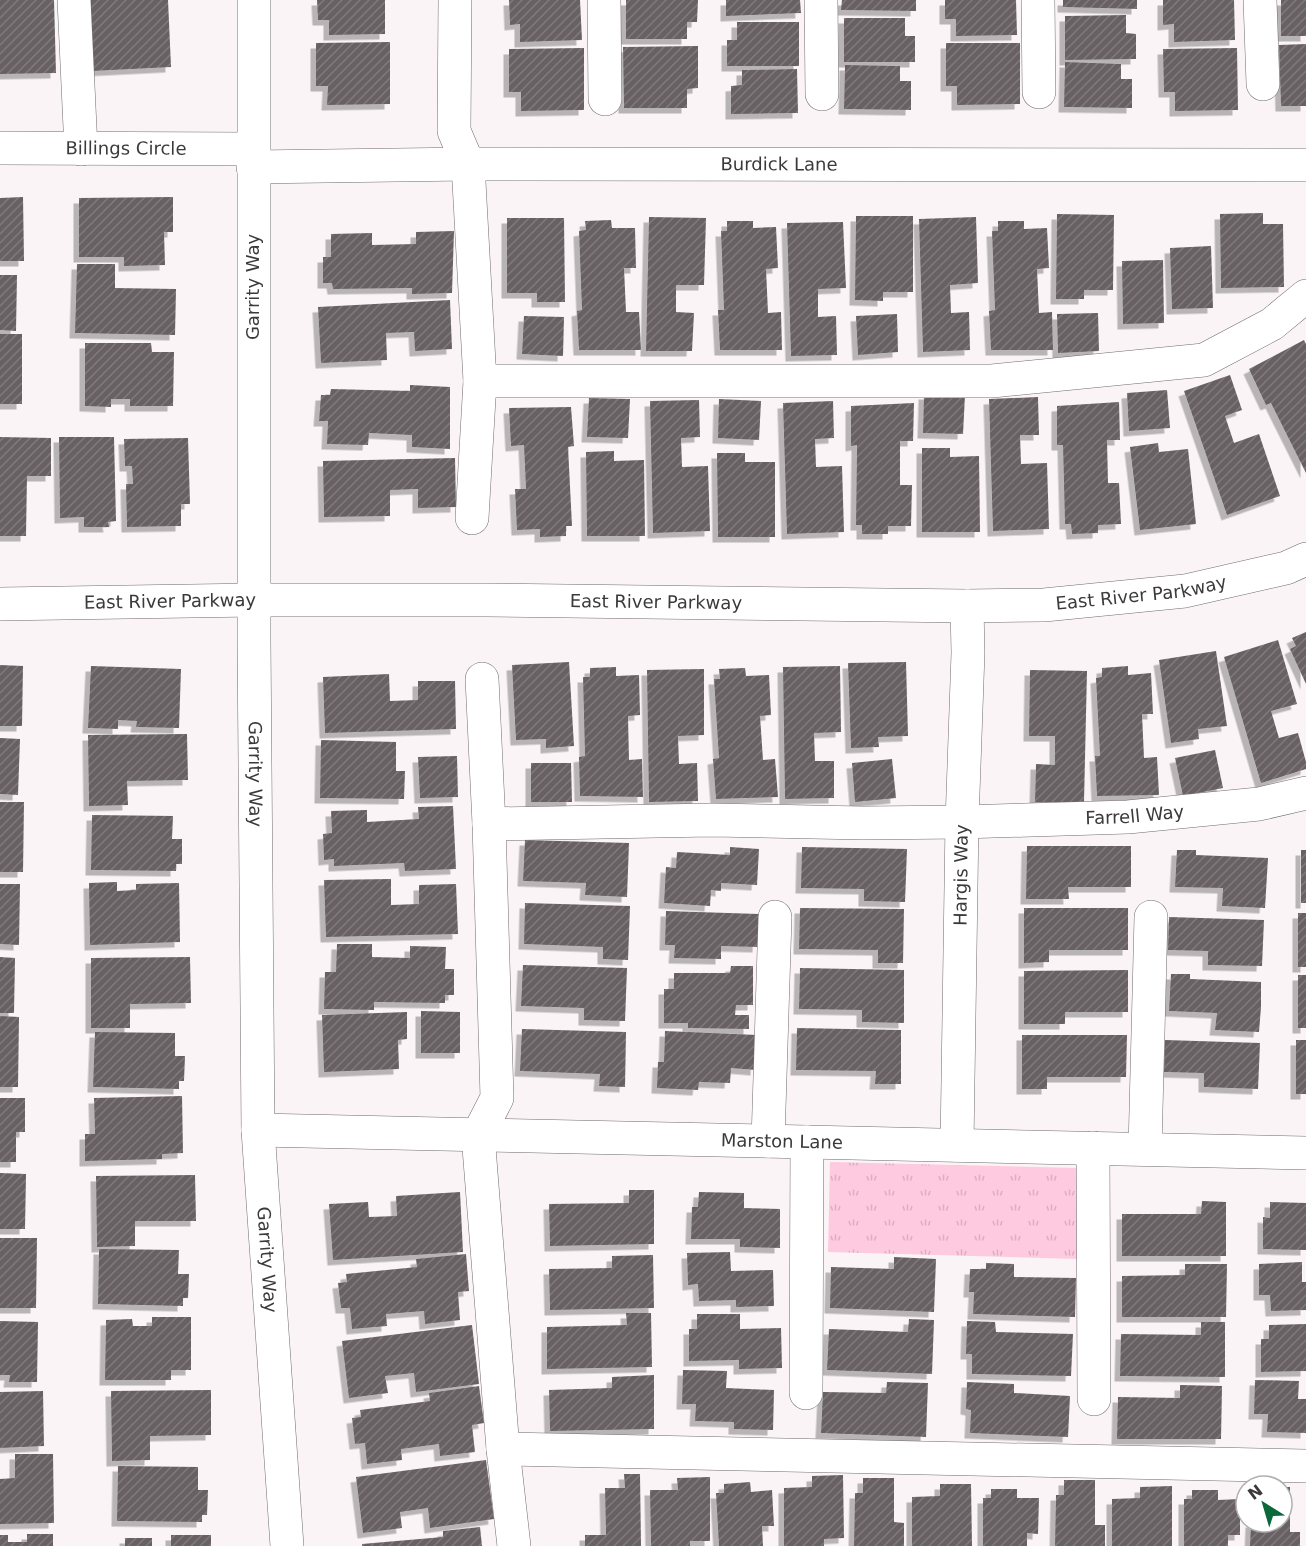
<svg xmlns="http://www.w3.org/2000/svg" width="1306" height="1546" font-family="'DejaVu Sans',sans-serif">
<style>
.grass{fill:url(#grass-tufts)}
.building{fill:url(#building-hatch);filter:url(#shadow)}
.lines{fill:none;stroke-linecap:round;stroke-linejoin:round}
.minor-casing{stroke:#716b6d;stroke-width:34}
.minor{stroke:#fff;stroke-width:33}
.labels{text-anchor:middle;stroke-width:6;stroke-linejoin:round;paint-order:stroke}
.street-label{font-size:18px;fill:#3c393a;stroke:#fff}
</style>
<defs>
<pattern id="grass-tufts" width="24" height="20" patternUnits="userSpaceOnUse" patternTransform="scale(1.5)"><rect width="24" height="20" fill="#fecadf"/><path d="M3 7l-1-3M5 7V3M7 7l1-3M15 17l-1-3M17 17v-4M19 17l1-3" fill="none" stroke="#dbaec0"/></pattern>
<pattern id="building-hatch" width="6" height="6" patternUnits="userSpaceOnUse" patternTransform="scale(1.5)"><rect width="6" height="6" fill="#676163"/><path d="M-1 1l2-2M0 6l6-6M5 7l2-2" fill="none" stroke="#7e7a7b"/></pattern>
<filter id="shadow"><feDropShadow dx="-5.5" dy="5.5" stdDeviation="0" flood-color="#0004"/></filter>
</defs>
<rect width="100%" height="100%" fill="#fbf4f6"/>
<polygon class="grass" points="830,1162 1079,1168 1077,1259 828,1252"/>
<g class="building">
<polygon points="0,0 54,0 56,73 0,74"/>
<polygon points="90,0 168,0 171,67 92,71"/>
<polygon points="317,0 385,0 385,34 329,35 329,20 318,20"/>
<polygon points="509,0 580,0 582,40 520,42 520,24 510,25"/>
<polygon points="626,0 698,0 697,22 687,22 687,39 626,39"/>
<polygon points="726,0 800,0 801,13 726,16"/>
<polygon points="842,0 916,0 916,11 841,10"/>
<polygon points="945,0 1016,0 1017,35 956,36 956,19 945,19"/>
<polygon points="1063,0 1137,0 1137,9 1063,7"/>
<polygon points="1163,0 1234,0 1235,40 1174,42 1174,24 1163,25"/>
<rect x="1281" y="0" width="25" height="36"/>
<polygon points="1126,15 1126,33 1136,34 1136,59 1065,60 1065,16"/>
<polygon points="844,18 905,18 905,36 915,36 915,62 844,62"/>
<polygon points="737,22 799,22 799,66 727,66 727,40 737,40"/>
<polygon points="390,42 390,104 327,105 328,86 316,86 316,43"/>
<polygon points="946,43 1020,43 1020,104 957,105 957,86 946,86"/>
<polygon points="1306,44 1306,106 1281,106 1279,45"/>
<polygon points="698,46 698,88 687,89 687,108 624,108 623,47"/>
<polygon points="584,48 584,110 521,111 521,92 509,92 509,49"/>
<polygon points="1237,48 1238,110 1175,111 1175,92 1164,92 1163,49"/>
<polygon points="1065,62 1121,64 1121,79 1132,79 1132,108 1064,107"/>
<polygon points="845,65 900,66 900,81 911,81 911,110 844,109"/>
<polygon points="797,69 798,113 731,114 731,86 742,85 742,70"/>
<polygon points="23,197 24,261 0,261 0,198"/>
<polygon points="173,197 173,232 164,232 165,265 124,266 124,257 79,257 79,198"/>
<polygon points="1263,213 1263,224 1283,224 1284,287 1221,288 1220,214"/>
<polygon points="1057,214 1114,215 1113,290 1084,290 1084,299 1056,299"/>
<polygon points="856,216 913,216 913,292 883,292 883,301 855,300"/>
<polygon points="649,217 706,218 704,285 676,285 676,312 694,313 692,351 646,351"/>
<polygon points="976,217 978,283 950,285 951,313 969,312 970,350 923,352 919,219"/>
<polygon points="507,218 564,218 565,302 537,302 537,293 507,293"/>
<polygon points="611,220 612,228 635,228 636,268 624,268 626,312 639,312 641,350 579,350 577,311 582,310 579,231 586,230 585,221"/>
<polygon points="727,221 753,221 753,228 776,227 778,268 766,269 768,313 781,312 782,350 720,350 718,310 724,310 721,231 727,231"/>
<polygon points="998,221 1024,221 1024,229 1047,228 1049,268 1037,269 1039,313 1052,312 1053,350 991,350 989,311 995,310 992,231 998,231"/>
<polygon points="843,222 846,288 818,289 818,317 836,316 837,355 791,356 787,223"/>
<polygon points="454,231 452,293 412,294 412,288 333,289 332,283 323,283 323,257 331,257 331,234 372,233 372,245 416,244 416,232"/>
<polygon points="1211,246 1213,308 1172,309 1170,248"/>
<polygon points="1163,260 1164,323 1123,324 1122,261"/>
<polygon points="77,264 115,264 115,288 176,289 175,335 75,333"/>
<polygon points="0,275 17,275 16,331 0,330"/>
<polygon points="450,300 452,349 415,351 414,332 386,333 387,360 321,363 318,307"/>
<polygon points="1098,313 1099,351 1058,353 1057,314"/>
<polygon points="897,314 898,352 858,355 856,316"/>
<polygon points="524,316 564,317 563,356 522,354"/>
<rect x="0" y="334" width="22" height="70"/>
<polygon points="1304,340 1306,344 1306,473 1271,403 1266,405 1249,369"/>
<polygon points="85,343 151,343 152,352 174,352 173,406 130,406 130,399 111,399 111,407 85,406"/>
<polygon points="1230,375 1242,410 1225,416 1234,443 1259,434 1280,496 1227,515 1184,391"/>
<polygon points="410,385 450,387 450,449 412,447 412,435 369,433 368,445 327,444 328,421 319,421 321,395 330,395 331,389 410,391"/>
<polygon points="1167,390 1170,428 1129,431 1127,393"/>
<polygon points="924,394 965,395 963,434 923,433"/>
<polygon points="1038,397 1039,435 1020,435 1021,464 1047,463 1049,529 993,531 989,399"/>
<polygon points="589,398 630,399 628,438 587,437"/>
<polygon points="719,399 761,401 759,440 718,438"/>
<polygon points="699,400 700,437 681,438 682,467 708,466 710,531 653,533 650,401"/>
<polygon points="833,401 834,438 815,439 816,467 842,466 844,532 787,534 783,403"/>
<polygon points="1119,402 1120,440 1107,440 1108,483 1119,483 1121,524 1098,525 1098,533 1072,534 1071,524 1065,524 1063,445 1057,445 1057,406"/>
<polygon points="914,403 913,441 900,441 900,485 912,485 911,526 888,526 888,534 862,534 862,525 856,525 857,445 851,446 851,406"/>
<polygon points="571,407 574,446 568,447 572,526 566,526 566,536 540,537 540,529 517,530 515,489 526,489 524,445 511,446 509,408"/>
<polygon points="0,437 51,438 51,476 27,476 26,536 0,536"/>
<polygon points="59,437 114,437 116,521 108,522 109,527 84,527 84,517 60,518"/>
<polygon points="188,438 190,504 181,504 181,526 127,527 126,484 133,484 132,466 125,466 124,439"/>
<polygon points="1158,443 1159,452 1188,449 1196,524 1140,530 1130,447"/>
<polygon points="922,448 950,448 950,457 979,456 980,532 922,532"/>
<polygon points="614,451 614,461 644,460 645,536 587,536 586,452"/>
<polygon points="717,453 745,453 745,462 775,462 775,537 718,537"/>
<polygon points="455,458 456,507 418,508 418,489 390,490 390,516 324,517 323,461"/>
<polygon points="1306,632 1306,684 1290,649 1296,646 1292,638"/>
<polygon points="1278,640 1297,704 1271,711 1279,738 1298,733 1306,762 1306,769 1261,783 1224,657"/>
<polygon points="1216,651 1227,726 1198,729 1199,739 1171,743 1159,660"/>
<polygon points="569,662 574,746 546,748 546,739 516,740 512,665"/>
<polygon points="906,662 908,736 878,737 879,747 851,748 848,663"/>
<polygon points="0,665 23,666 22,726 0,726"/>
<polygon points="91,666 181,669 179,728 136,727 137,721 118,720 118,729 88,728"/>
<polygon points="840,666 841,732 814,733 815,761 834,761 834,798 785,799 783,667"/>
<polygon points="1128,666 1128,675 1151,673 1153,714 1142,714 1144,758 1157,757 1159,795 1097,796 1095,756 1100,756 1096,678 1102,677 1102,668"/>
<polygon points="616,667 616,676 639,675 640,715 628,716 629,760 642,759 643,797 580,796 579,757 585,756 583,677 590,677 590,668"/>
<polygon points="745,668 746,676 769,675 771,715 760,716 763,760 775,759 778,797 716,799 713,759 719,758 714,679 720,679 719,669"/>
<polygon points="704,669 704,735 678,736 679,764 697,763 698,801 649,802 647,670"/>
<polygon points="1030,670 1087,671 1084,802 1035,802 1036,764 1055,765 1055,736 1029,736"/>
<polygon points="389,674 390,701 418,700 418,681 455,681 456,729 325,733 323,677"/>
<polygon points="187,734 188,780 127,781 128,805 89,806 88,735"/>
<polygon points="0,738 20,739 18,795 0,794"/>
<polygon points="321,740 396,742 396,771 405,771 404,799 320,798"/>
<polygon points="1215,750 1223,788 1183,796 1175,758"/>
<polygon points="457,756 458,797 420,798 418,757"/>
<polygon points="892,759 896,798 855,802 852,763"/>
<polygon points="531,763 571,763 572,802 531,802"/>
<polygon points="0,802 24,802 23,872 0,872"/>
<polygon points="453,806 456,869 405,871 404,863 334,866 334,859 324,860 323,834 332,833 331,811 367,810 367,822 419,819 418,807"/>
<polygon points="92,815 173,816 172,839 182,839 182,864 176,864 176,871 91,870"/>
<polygon points="525,840 629,843 627,897 585,895 586,883 523,881"/>
<polygon points="1027,846 1131,846 1131,887 1068,887 1069,899 1026,899"/>
<polygon points="730,847 759,849 757,885 721,883 721,891 711,890 710,906 664,903 666,867 676,868 677,852 730,855"/>
<polygon points="802,847 907,849 905,902 864,901 864,889 801,888"/>
<polygon points="1177,850 1196,850 1196,855 1268,858 1265,908 1222,906 1223,888 1175,887"/>
<rect x="1301" y="850" width="5" height="53"/>
<polygon points="391,879 391,905 419,904 419,885 456,884 458,934 326,937 324,880"/>
<polygon points="117,882 117,891 136,890 136,884 179,883 180,942 90,945 89,883"/>
<polygon points="0,884 20,884 19,945 0,944"/>
<polygon points="525,903 630,906 628,960 603,959 603,947 524,944"/>
<polygon points="800,908 904,909 903,963 878,963 878,950 799,949"/>
<polygon points="1024,908 1128,908 1128,950 1049,950 1049,962 1024,963"/>
<polygon points="666,911 759,914 758,947 721,946 721,959 674,958 675,945 665,945"/>
<rect x="1298" y="913" width="8" height="54"/>
<polygon points="1169,917 1264,920 1262,966 1208,965 1208,951 1168,950"/>
<polygon points="337,944 372,944 372,957 410,958 410,946 446,947 445,969 454,969 454,995 445,995 445,1003 374,1002 374,1010 324,1009 325,972 336,972"/>
<polygon points="0,957 15,958 14,1013 0,1013"/>
<polygon points="190,957 191,1003 130,1004 130,1028 91,1028 91,958"/>
<polygon points="523,965 627,968 625,1021 584,1020 584,1008 521,1006"/>
<polygon points="731,966 753,966 753,1005 736,1005 735,1015 749,1015 749,1029 688,1028 688,1023 664,1023 664,989 674,989 674,973 730,973"/>
<polygon points="800,968 904,970 904,1023 862,1022 862,1010 799,1009"/>
<polygon points="1128,970 1128,1012 1065,1012 1065,1024 1024,1024 1024,971"/>
<polygon points="1171,974 1190,974 1190,979 1261,982 1261,1007 1259,1032 1215,1030 1217,1013 1169,1011"/>
<rect x="1298" y="975" width="8" height="53"/>
<polygon points="421,1011 460,1012 460,1053 421,1053"/>
<polygon points="407,1012 407,1039 398,1040 399,1069 324,1072 322,1015"/>
<polygon points="0,1016 19,1017 18,1087 0,1087"/>
<polygon points="797,1028 901,1030 901,1084 875,1084 876,1071 796,1070"/>
<polygon points="522,1029 626,1032 625,1087 599,1086 600,1074 520,1071"/>
<polygon points="665,1031 757,1035 756,1070 731,1068 730,1083 699,1082 698,1090 657,1088 658,1062 664,1062"/>
<polygon points="95,1032 175,1033 175,1056 185,1056 184,1081 179,1081 179,1089 93,1087"/>
<polygon points="1022,1035 1127,1035 1126,1077 1047,1077 1047,1089 1022,1089"/>
<polygon points="1165,1040 1260,1043 1258,1089 1204,1087 1204,1073 1164,1072"/>
<rect x="1296" y="1040" width="10" height="54"/>
<polygon points="182,1096 183,1153 162,1154 162,1159 85,1161 85,1134 95,1134 94,1098"/>
<polygon points="0,1098 25,1098 25,1132 16,1132 16,1162 0,1162"/>
<polygon points="0,1173 26,1174 25,1229 0,1229"/>
<polygon points="195,1175 196,1221 135,1221 135,1246 97,1247 96,1176"/>
<polygon points="629,1190 654,1190 654,1244 550,1246 549,1204 629,1203"/>
<polygon points="460,1192 463,1252 333,1260 329,1204 368,1202 369,1217 397,1216 396,1196"/>
<polygon points="699,1192 744,1193 744,1208 780,1209 780,1248 740,1247 740,1239 691,1239 692,1207 698,1207"/>
<polygon points="1202,1201 1226,1202 1226,1256 1122,1256 1122,1214 1201,1214"/>
<polygon points="1270,1202 1306,1203 1306,1250 1263,1249 1263,1217 1270,1218"/>
<polygon points="0,1238 37,1238 36,1308 0,1308"/>
<polygon points="99,1249 179,1250 178,1274 189,1274 188,1298 183,1298 183,1306 98,1304"/>
<polygon points="730,1252 731,1271 773,1270 774,1306 736,1307 736,1300 699,1301 698,1284 688,1285 687,1253"/>
<polygon points="466,1254 469,1291 458,1292 460,1320 425,1324 424,1311 386,1314 387,1326 352,1329 350,1308 341,1308 338,1283 347,1282 346,1274 417,1267 416,1259"/>
<polygon points="653,1255 654,1308 550,1310 549,1269 612,1268 612,1256"/>
<polygon points="894,1257 936,1259 934,1312 830,1308 831,1267 894,1269"/>
<polygon points="1302,1262 1302,1282 1306,1282 1306,1310 1271,1311 1270,1295 1259,1295 1259,1264"/>
<polygon points="986,1263 1014,1264 1014,1277 1076,1278 1075,1317 973,1314 974,1292 969,1292 970,1269 986,1269"/>
<polygon points="1185,1264 1227,1264 1226,1317 1122,1317 1122,1276 1185,1275"/>
<polygon points="626,1313 651,1313 652,1367 547,1369 547,1327 627,1325"/>
<polygon points="697,1314 740,1314 740,1329 781,1328 782,1368 739,1369 739,1360 689,1361 689,1329 697,1329"/>
<polygon points="152,1317 191,1317 191,1370 171,1370 171,1380 105,1380 106,1320 132,1319 133,1326 152,1326"/>
<polygon points="909,1319 934,1320 932,1374 827,1370 829,1329 908,1332"/>
<polygon points="0,1321 38,1322 37,1382 9,1382 10,1375 0,1375"/>
<polygon points="967,1321 995,1322 996,1332 1073,1334 1071,1376 972,1374 972,1354 966,1354"/>
<polygon points="1201,1322 1225,1322 1225,1377 1120,1376 1121,1334 1201,1335"/>
<polygon points="1306,1324 1306,1371 1261,1372 1261,1339 1269,1339 1269,1325"/>
<polygon points="472,1325 479,1384 416,1392 414,1373 385,1376 388,1393 349,1398 342,1341"/>
<polygon points="683,1370 727,1371 726,1388 774,1390 773,1430 734,1429 734,1422 695,1421 696,1404 682,1404"/>
<polygon points="654,1375 654,1429 550,1431 549,1390 612,1388 612,1377"/>
<polygon points="1255,1380 1299,1381 1298,1399 1306,1399 1306,1433 1267,1432 1268,1414 1254,1414"/>
<polygon points="887,1382 928,1383 926,1437 821,1433 823,1392 886,1393"/>
<polygon points="967,1382 1014,1384 1014,1393 1070,1396 1068,1437 970,1433 971,1410 966,1409"/>
<polygon points="1180,1385 1222,1386 1221,1439 1117,1439 1118,1397 1180,1398"/>
<polygon points="479,1386 484,1423 472,1425 475,1452 440,1456 439,1444 401,1449 402,1460 367,1464 365,1443 355,1444 352,1418 361,1417 360,1410 430,1401 429,1393"/>
<polygon points="211,1390 211,1435 150,1436 150,1460 112,1461 111,1391"/>
<polygon points="43,1391 44,1446 0,1448 0,1392"/>
<polygon points="15,1454 53,1454 54,1523 0,1524 0,1479 15,1478"/>
<polygon points="486,1460 494,1519 430,1528 428,1508 400,1512 402,1528 363,1533 356,1477"/>
<polygon points="118,1466 198,1467 198,1490 208,1490 207,1515 202,1515 202,1522 117,1521"/>
<polygon points="624,1474 640,1474 641,1546 585,1546 585,1535 606,1535 605,1488 625,1488"/>
<polygon points="843,1475 844,1538 824,1539 824,1546 784,1546 784,1488 812,1487 812,1476"/>
<polygon points="710,1477 710,1541 690,1541 690,1546 651,1546 650,1490 678,1490 677,1478"/>
<polygon points="863,1478 894,1478 894,1522 904,1523 904,1546 854,1546 855,1493 863,1493"/>
<polygon points="1064,1480 1095,1480 1095,1525 1105,1525 1105,1546 1055,1546 1056,1495 1064,1495"/>
<polygon points="750,1482 751,1492 772,1490 774,1526 762,1526 763,1546 719,1546 716,1493 724,1493 724,1484"/>
<polygon points="940,1484 971,1484 972,1546 912,1546 912,1497 940,1496"/>
<polygon points="1172,1486 1172,1546 1112,1546 1112,1499 1140,1498 1140,1487"/>
<polygon points="1282,1487 1290,1487 1290,1532 1300,1532 1300,1546 1250,1546 1251,1522 1282,1522"/>
<polygon points="991,1489 1017,1489 1017,1498 1039,1498 1038,1534 1027,1533 1027,1546 983,1546 983,1498 991,1498"/>
<polygon points="1192,1490 1218,1490 1218,1500 1240,1499 1240,1535 1228,1535 1228,1546 1184,1546 1184,1499 1192,1499"/>
<polygon points="480,1527 482,1546 362,1546 362,1544 443,1537 443,1531"/>
<polygon points="27,1534 53,1534 53,1546 0,1546 0,1535 8,1535 8,1542 27,1542"/>
<rect x="171" y="1535" width="40" height="11"/>
<rect x="125" y="1538" width="27" height="8"/>
</g>
<g class="lines">
<defs>
<g id="minor">
<polyline points="74,0 81,149"/>
<path id="s1" d="M254,0V641L258,1130L287,1546"/>
<polyline points="455,0 454,131 468,164 480,381 472,518"/>
<polyline points="604,0 605,99"/>
<polyline points="821,0 822,94"/>
<polyline points="1038,0 1039,92"/>
<polyline points="1260,0 1263,84"/>
<path id="s2" d="M0,148L253,149"/>
<path id="s3" d="M253,167L468,164L1306,165"/>
<polyline points="480,381 992,381 1204,360 1272,324 1306,296"/>
<path id="s4" d="M0,604L254,600H488L967,606L1044,605L1185,591L1286,568L1306,559"/>
<polyline points="482,679 489,824 497,1098 478,1135 503,1449 514,1546"/>
<path id="s5" d="M489,824L712,820L863,823L962,822L1128,817L1259,804L1306,793"/>
<path id="s6" d="M258,1130L1306,1153"/>
<polyline points="768,1141 775,917"/>
<path id="s7" d="M957,1145L962,822L968,653L967,606"/>
<polyline points="1093,1148 1094,1399"/>
<polyline points="1145,1149 1151,917"/>
<polyline points="806,1393 807,1142"/>
<polyline points="503,1449 1306,1466"/>
</g>
</defs>
<use href="#minor" class="minor-casing"/>
<use href="#minor" class="minor"/>
</g>
<g class="labels">
<g class="street-label">
<text dy="6" stroke="none"><textPath href="#s2" startOffset="126">Billings Circle</textPath></text>
<text dy="6" stroke="none"><textPath href="#s3" startOffset="526">Burdick Lane</textPath></text>
<text transform="translate(253 287) rotate(-90)" y="6">Garrity Way</text>
<text dy="6" stroke="none"><textPath href="#s4" startOffset="1142">East River Parkway</textPath></text>
<text dy="6" stroke="none"><textPath href="#s4" startOffset="170">East River Parkway</textPath></text>
<text dy="6" stroke="none"><textPath href="#s4" startOffset="656">East River Parkway</textPath></text>
<text dy="6" stroke="none"><textPath href="#s1" startOffset="774">Garrity Way</textPath></text>
<text dy="6" stroke="none"><textPath href="#s5" startOffset="646">Farrell Way</textPath></text>
<text dy="6" stroke="none"><textPath href="#s7" startOffset="270">Hargis Way</textPath></text>
<text dy="6" stroke="none"><textPath href="#s6" startOffset="524">Marston Lane</textPath></text>
<text dy="6" stroke="none"><textPath href="#s1" startOffset="1260">Garrity Way</textPath></text>
</g>
</g>
<g transform="translate(1264 1504) rotate(323)"><circle r="28" fill="#ffffff" stroke="#b1b0b0" stroke-width="1.5"/>
<path d="M0-4.5L10 22L0 15L-10 22Z" fill="#0a683b"/>
<text y="-9" font-size="16" font-weight="bold" text-anchor="middle" fill="#3c393a">N</text>
</g>
</svg>
